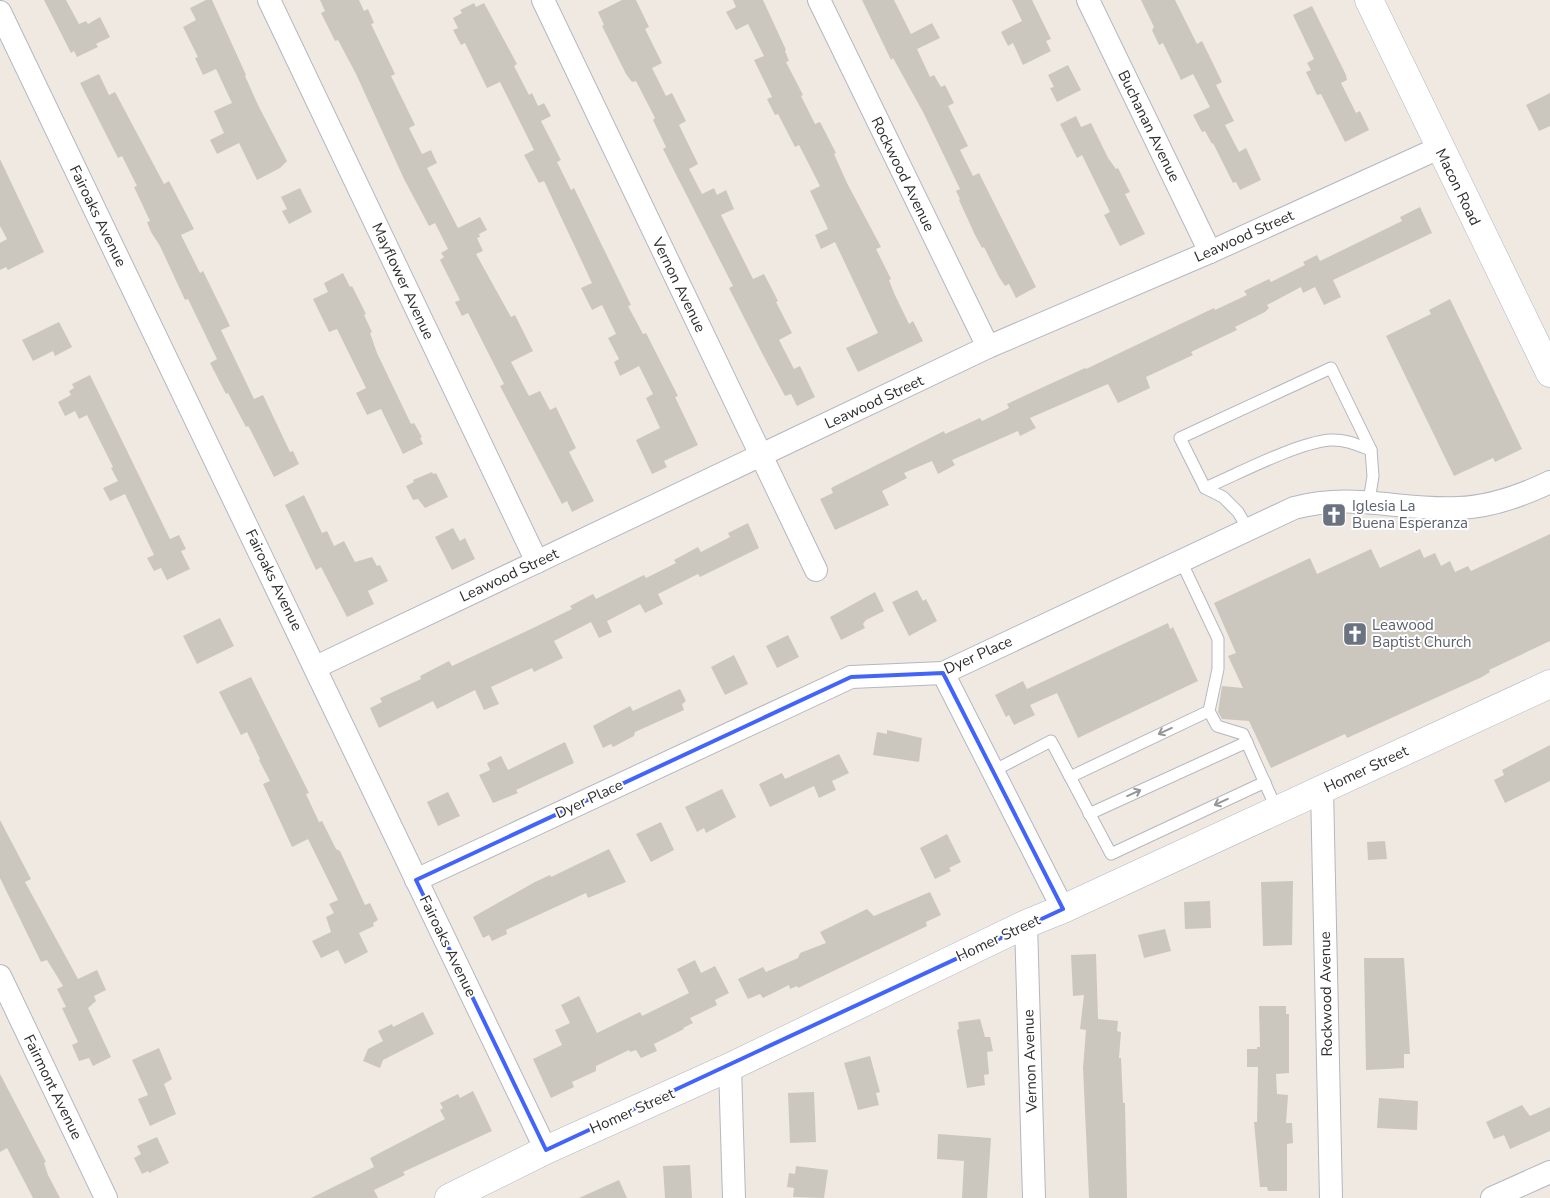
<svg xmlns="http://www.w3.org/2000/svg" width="1550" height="1198" font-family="'Nunito Sans',sans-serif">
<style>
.building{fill:#cbc7bf}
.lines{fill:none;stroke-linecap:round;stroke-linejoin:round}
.lane-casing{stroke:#b4b7c1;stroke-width:13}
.street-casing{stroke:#b4b7c1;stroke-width:24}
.secondary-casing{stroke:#b4b7c1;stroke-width:29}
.lane{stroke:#fff;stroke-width:11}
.street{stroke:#fff;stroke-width:22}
.secondary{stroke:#fff;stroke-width:28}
.oneway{stroke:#969696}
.marked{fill:none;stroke:#4264fb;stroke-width:4;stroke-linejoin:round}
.labels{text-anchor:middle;stroke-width:4;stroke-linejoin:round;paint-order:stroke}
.street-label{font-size:15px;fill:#2e2e2e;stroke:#fff}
.worship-label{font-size:15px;fill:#5b616d;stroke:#fff;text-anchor:start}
</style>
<rect width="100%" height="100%" fill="#efe9e1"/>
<g class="building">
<polygon points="44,0 66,0 79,24 86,21 88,24 100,17 110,37 96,44 98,47 77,57 74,51 71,53"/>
<polygon points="206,0 212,0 246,75 245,76 258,105 287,161 280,168 257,180 239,143 217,154 210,140 224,133 214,111 232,103 216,69 203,75 195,58 198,57 183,27 196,20 190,8"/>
<polygon points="320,0 359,0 364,11 368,9 374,23 371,24 395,74 391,76 415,125 409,128 422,154 431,150 437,163 427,168 458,228 480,217 487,230 479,234 480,237 477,238 483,251 476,254 511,317 515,315 533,351 511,362 529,396 540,391 550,410 556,407 576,448 569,452 594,501 572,512 567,501 562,504 500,386 504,384 468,313 462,316 455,302 460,300 440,260 444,257 441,253 448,249 435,223 429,226 404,179 356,74 338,40 335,41 321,13 325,11"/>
<polygon points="622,0 636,0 649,27 645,29 662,63 652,68 666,96 672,93 686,121 679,125 698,164 689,169 702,194 714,188 717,195 726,190 734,209 721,215 753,279 764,274 778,301 776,302 792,333 779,340 794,369 800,366 815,397 797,406 791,394 785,396 762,353 729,288 733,286 663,149 666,147 653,120 655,118 636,81 632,82 626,74 602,26 604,25 598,12"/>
<polygon points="733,0 763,0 786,50 785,51 789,61 786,62 803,95 801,96 815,124 820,122 836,153 834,154 847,183 881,247 876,249 891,279 889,280 894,293 909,324 913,321 923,341 858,372 846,348 878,333 835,242 821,249 815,235 828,229 810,191 820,186 799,145 795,147 778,114 775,115 767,99 772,97 754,60 764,56 748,24 736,30 726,12 736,7"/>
<polygon points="862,0 894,0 911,34 932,23 940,38 917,49 930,77 934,75 941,87 945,85 954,103 948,106 968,146 960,150 973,176 979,173 1036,287 1016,298 1009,284 1005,286 999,277 984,247 982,248 975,235 959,200 960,199 956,191 960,189 923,112 893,58 891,60"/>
<polygon points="1012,0 1032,0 1051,39 1046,41 1051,51 1023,65 1013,43 1008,46 1001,32 1022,21"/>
<polygon points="1141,0 1175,0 1197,44 1202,41 1222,82 1216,85 1234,121 1225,125 1239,152 1246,148 1261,180 1240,190 1236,182 1233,183 1213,143 1212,144 1205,131 1202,132 1193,115 1210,107 1193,74 1181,80 1163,43 1159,45 1152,30 1154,27"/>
<polygon points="474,3 476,7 484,3 517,64 514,66 529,95 532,93 538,106 544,103 551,116 541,121 561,160 557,162 571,190 574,188 631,305 628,306 643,334 646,333 678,396 675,397 698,445 664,461 667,467 652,474 636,440 660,428 646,398 653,394 639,366 620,376 614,362 619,359 608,338 616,334 602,305 592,310 581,288 592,283 544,181 539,183 524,155 534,150 500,82 487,88 465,43 461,45 453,30 458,28 453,18 462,13 460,10"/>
<polygon points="1312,6 1346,75 1347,80 1341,83 1356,113 1360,111 1369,130 1345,142 1321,94 1317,95 1306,72 1311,70 1307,63 1314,59 1293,15"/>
<polygon points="1068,65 1081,90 1057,102 1050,88 1054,87 1048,75"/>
<polygon points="99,74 109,95 115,92 164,184 169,181 194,229 181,235 200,273 203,271 230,326 221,330 254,399 263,395 290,452 293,451 299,464 274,477 250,429 248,426 246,427 228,393 226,394 210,363 217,359 188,299 185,300 160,246 151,232 147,222 150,221 134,187 137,186 122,156 118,158 80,83"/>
<polygon points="1550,93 1550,126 1539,131 1526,105"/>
<polygon points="1076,116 1081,127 1091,123 1108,158 1116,169 1118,168 1130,192 1125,194 1145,234 1120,246 1104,215 1110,212 1082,155 1077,158 1060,124"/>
<polygon points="0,159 44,252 8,270 6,267 0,270 0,243 7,239 0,226"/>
<polygon points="300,188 312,212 289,224 282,211 287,209 281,197"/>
<polygon points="1420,207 1432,233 1333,280 1341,297 1324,305 1315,287 1303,293 1301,287 1267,305 1269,308 1265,312 1235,327 1237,330 1191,352 1193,355 1146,377 1150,388 1118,403 1108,384 1030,418 1036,428 1020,436 1018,431 952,460 955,465 938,474 932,461 904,473 907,478 882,491 889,505 835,530 820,499 833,493 831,488 944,431 945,434 980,418 982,421 1009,408 1007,404 1039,389 1085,368 1086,369 1214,308 1215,310 1247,295 1244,291 1269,279 1271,282 1305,265 1303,262 1317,255 1320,261 1353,245 1402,221 1400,217"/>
<polygon points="343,273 350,287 352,286 366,314 364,315 372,332 370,333 377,353 411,424 414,423 422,437 420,438 423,444 403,454 381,409 367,415 356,393 366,388 337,329 329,332 313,299 328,292 324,283"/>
<polygon points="1450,299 1522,449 1495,462 1493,458 1454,476 1386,336 1431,314 1429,310"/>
<polygon points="59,322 72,347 55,356 53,351 33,361 22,340"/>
<polygon points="90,375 170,539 179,535 186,549 181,551 190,569 167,580 161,568 154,571 147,558 154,555 125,494 110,501 103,488 118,481 111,468 113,467 87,415 79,419 75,411 65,416 58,402 71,395 69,391 74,388 72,384"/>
<polygon points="432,472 433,474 436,473 448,497 425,508 418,499 413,500 406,486 414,482 413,480"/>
<polygon points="304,495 322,533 327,531 334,546 344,541 355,562 372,557 377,566 380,565 388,581 368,591 374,604 347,617 321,567 316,570 285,505"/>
<polygon points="748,523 759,548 700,577 698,574 658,594 663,604 645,613 640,604 607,621 612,632 599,638 591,622 554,641 563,658 534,672 532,668 491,687 499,704 484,710 475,690 437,709 433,701 379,728 370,708 382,702 380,698 421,679 420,676 449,661 452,666 533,628 572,609 570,606 593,594 596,599 644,575 646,578 676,563 674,560 698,547 701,552 730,537 728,533"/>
<polygon points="453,528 460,541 465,538 475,559 452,570 435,537"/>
<polygon points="1550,534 1550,641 1489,670 1490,672 1482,677 1347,738 1345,734 1271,768 1249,721 1222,719 1218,712 1222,686 1243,688 1228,656 1236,653 1214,603 1310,558 1317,574 1371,549 1380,568 1420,549 1424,558 1435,553 1441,566 1450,561 1455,572 1468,566 1471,571"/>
<polygon points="917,590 923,601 926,599 937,621 909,636 892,602"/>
<polygon points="875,592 884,611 866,620 863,624 865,628 841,640 830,617"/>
<polygon points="220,618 234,646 197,664 183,636"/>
<polygon points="1168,623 1170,629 1173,627 1198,681 1078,738 1057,693 1030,705 1035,715 1014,725 1009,715 1006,717 995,695 1023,681 1027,689"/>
<polygon points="788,635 799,657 777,668 766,646"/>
<polygon points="734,655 748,684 725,695 711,667"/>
<polygon points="251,677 309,793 306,794 319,822 322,821 336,849 340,851 365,905 370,903 378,920 373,923 374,926 359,933 368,952 345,964 338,950 321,958 312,941 331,932 326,917 334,913 329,904 338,900 308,839 292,847 263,784 270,781 259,760 260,759 247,732 241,735 219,692"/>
<polygon points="680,689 686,701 682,704 684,710 635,732 634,736 613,747 611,744 603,748 593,726 630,706 633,711"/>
<polygon points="887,730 922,738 919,762 873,755 877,732 887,734"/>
<polygon points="565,742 574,763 516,790 518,793 493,803 479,775 490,770 487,763 501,756 508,770"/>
<polygon points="1550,745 1550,781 1505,803 1494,780 1504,775 1502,770"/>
<polygon points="839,754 849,773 832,781 836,790 819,798 814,786 770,807 759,784 782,773 785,779"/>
<polygon points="722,789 736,817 706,833 704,828 697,832 685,807"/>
<polygon points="448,792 460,816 438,826 427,802"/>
<polygon points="0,820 31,879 25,882 78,979 97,970 106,990 94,996 96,1001 88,1008 111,1057 93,1066 89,1058 79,1061 72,1045 78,1042 62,1008 66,1007 57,989 63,986 47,960 41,962 0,878"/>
<polygon points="661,822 674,850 651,862 636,834"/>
<polygon points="947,834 961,862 949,868 951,871 935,879 920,848"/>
<polygon points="1385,841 1387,859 1368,860 1367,842"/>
<polygon points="609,849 626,882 588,898 586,893 506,930 507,934 492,941 489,935 483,938 473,917 535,882 550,875 551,877"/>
<polygon points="1293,881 1292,945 1263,946 1261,882"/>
<polygon points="930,892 941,915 926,922 927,926 798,988 797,986 790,989 789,985 763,998 760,994 748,999 738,979 763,967 766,972 798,958 800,953 826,943 820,932 867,909 874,916"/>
<polygon points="1210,901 1211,928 1185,929 1184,902"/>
<polygon points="1165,929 1171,951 1144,958 1138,935"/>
<polygon points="1096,954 1098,1019 1118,1021 1117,1031 1121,1032 1119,1058 1121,1058 1123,1103 1125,1103 1127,1198 1089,1198 1083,1068 1086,1030 1080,1029 1084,995 1073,996 1071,955"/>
<polygon points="1364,958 1404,958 1410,1054 1404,1054 1404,1068 1366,1070"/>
<polygon points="695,960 701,973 715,966 729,993 715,1000 717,1005 690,1018 693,1023 683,1028 684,1029 654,1044 657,1051 641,1058 636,1050 630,1052 629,1050 596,1066 596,1071 572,1082 574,1087 551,1098 533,1059 562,1045 555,1030 570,1023 561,1005 579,996 597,1033 640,1012 642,1016 689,993 677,969"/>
<polygon points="1259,1006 1286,1006 1286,1014 1289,1014 1289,1073 1276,1074 1277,1094 1288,1095 1286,1123 1292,1123 1293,1143 1287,1144 1287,1191 1268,1191 1267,1187 1260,1187 1254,1122 1257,1122 1258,1067 1247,1067 1247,1049 1257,1049 1257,1047 1260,1047"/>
<polygon points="423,1012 434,1034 383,1060 380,1068 363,1061 368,1049 383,1041 378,1031 392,1024 393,1027"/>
<polygon points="980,1019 985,1037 990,1037 993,1051 987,1052 989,1074 984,1075 985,1085 967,1088 957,1030 959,1029 958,1022"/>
<polygon points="159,1048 172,1079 164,1084 176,1114 150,1126 138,1099 148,1095 132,1060"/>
<polygon points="870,1056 880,1092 876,1093 879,1105 858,1110 844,1063"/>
<polygon points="0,1074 46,1162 44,1163 48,1175 60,1198 33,1198 7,1148 0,1152"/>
<polygon points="473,1091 492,1131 403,1172 405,1175 374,1190 378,1198 311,1198 374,1167 370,1158 445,1119 440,1110 443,1108 440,1103 458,1094 460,1098"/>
<polygon points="814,1092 816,1142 790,1143 788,1093"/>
<polygon points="1379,1098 1418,1101 1417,1130 1377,1128"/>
<polygon points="1522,1105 1530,1116 1550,1107 1550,1131 1510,1149 1504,1135 1494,1139 1486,1122"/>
<polygon points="938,1134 991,1138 987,1198 962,1198 964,1161 937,1159"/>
<polygon points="157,1137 169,1163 149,1173 148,1171 142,1174 134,1158 141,1154 137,1146"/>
<polygon points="690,1165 692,1198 665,1198 663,1166"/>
<polygon points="796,1166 828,1170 824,1198 793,1197 794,1188 787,1187 789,1173 795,1174"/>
<polygon points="619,1180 627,1198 579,1198"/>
</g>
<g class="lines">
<defs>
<g id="lane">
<path d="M1205,488C1238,474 1296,443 1330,440C1345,439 1358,445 1371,450"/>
<polyline points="1248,529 1238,512 1223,497 1205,488 1180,438 1331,368 1371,450 1373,476 1369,501"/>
<polyline points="1181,561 1218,639 1218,669 1209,711 1217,726 1243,734 1277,810"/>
<polyline points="993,771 1051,741 1111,854 1265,782"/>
<polyline points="1070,777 1209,711"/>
<polyline points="1089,814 1247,742"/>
</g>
<g id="street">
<polyline points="269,0 537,562"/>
<polyline points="543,0 816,570"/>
<polyline points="819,0 988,347"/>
<polyline points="1088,0 1210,252"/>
<polyline points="0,12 546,1150"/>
<polyline points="316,667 988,347 1210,252 1439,148"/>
<polyline points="943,673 1063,909"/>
<polyline points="1322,789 1331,1198"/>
<path d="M416,880L851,677L943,673L1294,508C1353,492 1400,511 1458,508C1491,507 1521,496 1550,482"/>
<polyline points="1026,924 1034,1198"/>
<polyline points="0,976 106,1198"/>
<polyline points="730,1067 734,1198"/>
<polyline points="1492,1198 1550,1172"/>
</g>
<g id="secondary">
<polyline points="1369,0 1550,373"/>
<polyline points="449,1198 546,1150 730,1067 1026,924 1063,909 1550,684"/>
</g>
</defs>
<use href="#lane" class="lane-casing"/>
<use href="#street" class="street-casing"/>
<use href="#secondary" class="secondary-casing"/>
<use href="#lane" class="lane"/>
<use href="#street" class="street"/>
<use href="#secondary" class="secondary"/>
</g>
<defs><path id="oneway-shaft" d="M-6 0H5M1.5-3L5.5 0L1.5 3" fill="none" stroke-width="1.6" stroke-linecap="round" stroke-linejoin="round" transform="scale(1.25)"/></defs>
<g class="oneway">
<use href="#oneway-shaft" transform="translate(1165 731) rotate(155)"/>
<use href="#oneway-shaft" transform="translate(1134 793) rotate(-24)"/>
<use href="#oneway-shaft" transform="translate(1221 802) rotate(155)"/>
</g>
<path class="marked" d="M943,673L1063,909L546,1150L416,880L851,677Z"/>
<defs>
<symbol id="church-square" viewBox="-11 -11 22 22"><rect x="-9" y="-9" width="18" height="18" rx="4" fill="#6b7280" stroke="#fff"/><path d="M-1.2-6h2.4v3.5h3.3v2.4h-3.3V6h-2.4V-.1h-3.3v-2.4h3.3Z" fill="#fff"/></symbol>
</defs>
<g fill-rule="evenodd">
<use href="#church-square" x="1320" y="501" width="28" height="28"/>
<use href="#church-square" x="1341" y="620" width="28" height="28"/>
</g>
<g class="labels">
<g class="street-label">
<text transform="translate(1149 126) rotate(64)" y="5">Buchanan Avenue</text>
<text transform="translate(903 174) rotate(64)" y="5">Rockwood Avenue</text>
<text transform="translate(1458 187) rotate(64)" y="5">Macon Road</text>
<text transform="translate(98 216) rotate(64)" y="5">Fairoaks Avenue</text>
<text transform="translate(1244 236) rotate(-24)" y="5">Leawood Street</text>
<text transform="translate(403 281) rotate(65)" y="5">Mayflower Avenue</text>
<text transform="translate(679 285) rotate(64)" y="5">Vernon Avenue</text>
<text transform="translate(874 402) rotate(-25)" y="5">Leawood Street</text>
<text transform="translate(509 575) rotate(-25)" y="5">Leawood Street</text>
<text transform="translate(274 580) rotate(64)" y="5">Fairoaks Avenue</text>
<text transform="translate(978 655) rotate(-24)" y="5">Dyer Place</text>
<text transform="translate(1366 769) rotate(-25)" y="5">Homer Street</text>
<text transform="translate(589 799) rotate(-25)" y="5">Dyer Place</text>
<text transform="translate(998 938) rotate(-25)" y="5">Homer Street</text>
<text transform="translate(448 946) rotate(64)" y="5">Fairoaks Avenue</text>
<text transform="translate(1326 994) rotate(-91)" y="5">Rockwood Avenue</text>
<text transform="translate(1030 1061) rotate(-92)" y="5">Vernon Avenue</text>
<text transform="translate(53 1087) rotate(64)" y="5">Fairmont Avenue</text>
<text transform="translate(632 1111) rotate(-24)" y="5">Homer Street</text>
</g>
<g class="worship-label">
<text x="1352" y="511">Iglesia La<tspan x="1352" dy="17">Buena Esperanza</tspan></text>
<text x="1372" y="630">Leawood<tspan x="1372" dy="17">Baptist Church</tspan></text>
</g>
</g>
</svg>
